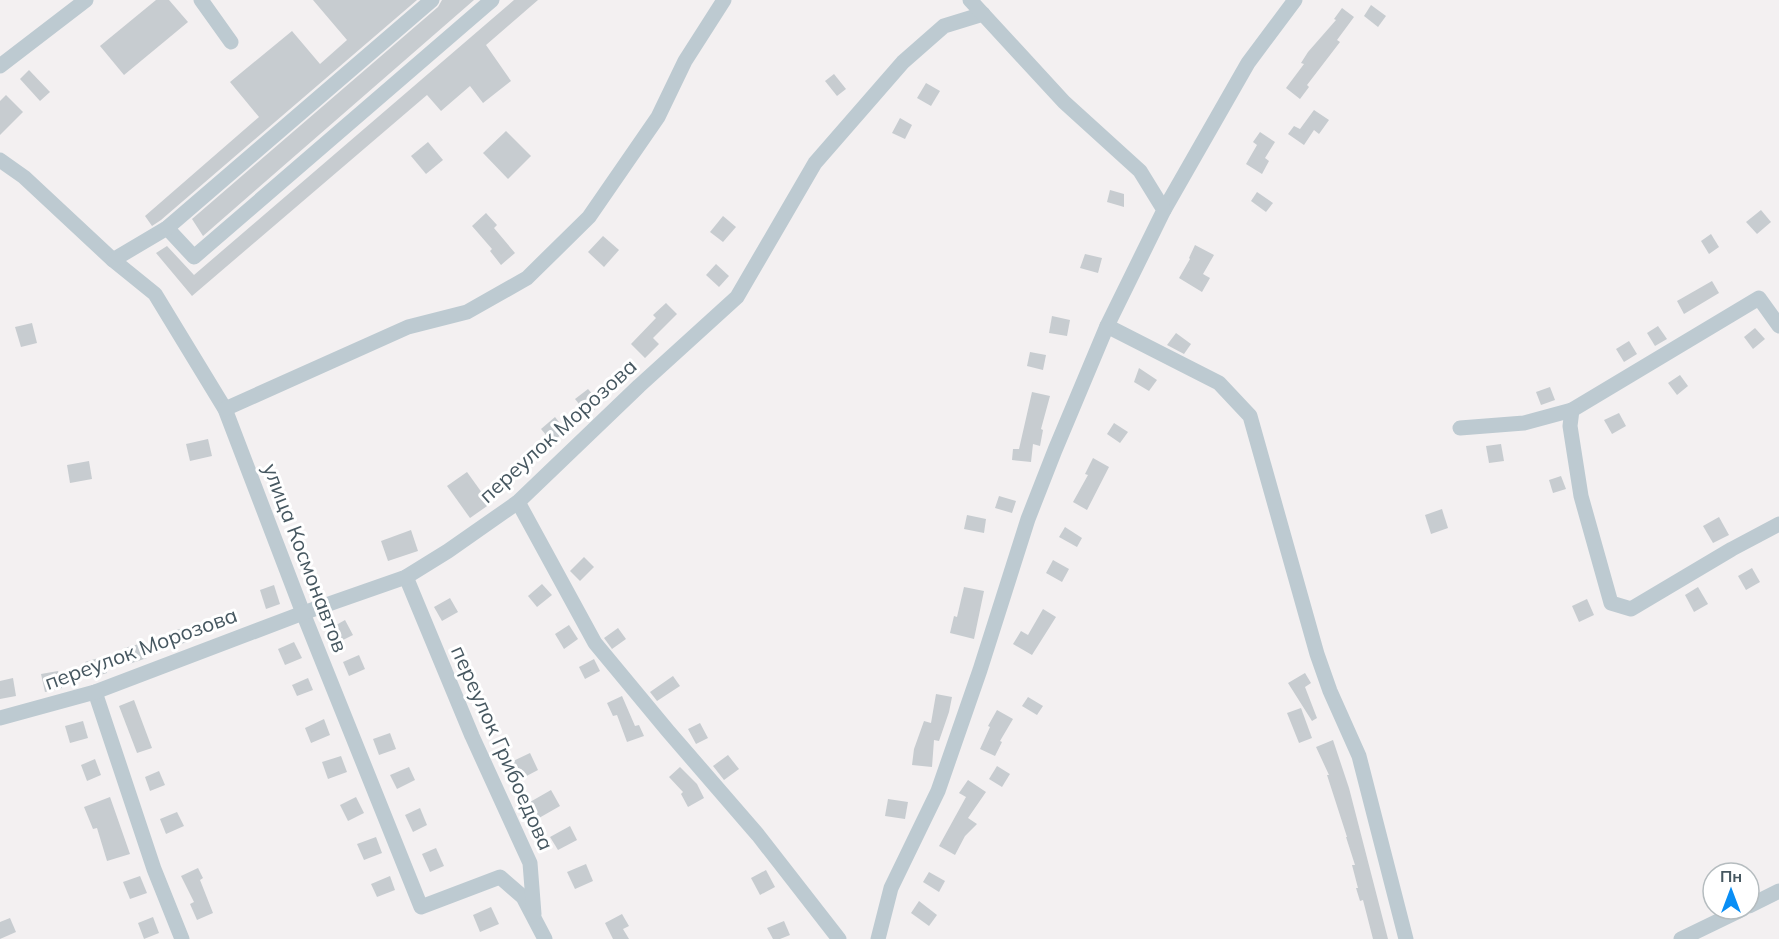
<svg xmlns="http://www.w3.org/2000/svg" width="1779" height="939" font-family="Mulish,sans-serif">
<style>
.building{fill:#c7ccd0}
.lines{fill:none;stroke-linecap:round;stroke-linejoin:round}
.minor{stroke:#bdcad1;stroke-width:15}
.labels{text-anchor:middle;stroke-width:6;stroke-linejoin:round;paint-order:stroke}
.street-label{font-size:21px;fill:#465760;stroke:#fff}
</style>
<rect width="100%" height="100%" fill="#f3f0f1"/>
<g class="building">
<polygon points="156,0 169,0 188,22 124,75 100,46"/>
<polygon points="313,0 417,0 161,220 152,226 145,216 259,117 230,82 292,31 320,64 347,40"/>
<polygon points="442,0 474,0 203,236 192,219 438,7"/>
<polygon points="514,0 538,0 486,45 511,81 483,103 470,86 441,111 427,95 192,296 156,253 167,246 194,275"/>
<polygon points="1371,5 1386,16 1378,27 1364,16"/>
<polygon points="1342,8 1354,17 1337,40 1340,42 1307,85 1309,87 1300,99 1286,88 1304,64 1301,63 1308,52 1336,20 1334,19"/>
<polygon points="29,70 50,92 40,101 20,79"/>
<polygon points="834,74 846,89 837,96 825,81"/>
<polygon points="926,83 940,91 931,106 917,98"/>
<polygon points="6,95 23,112 0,135 0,101"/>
<polygon points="1314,110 1329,120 1319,134 1314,130 1304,145 1288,134 1294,126 1300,129"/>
<polygon points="900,118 912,125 905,139 892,133"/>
<polygon points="506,131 531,156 508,179 483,153"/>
<polygon points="1260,132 1275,142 1265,158 1269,161 1262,174 1246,164 1257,145 1253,142"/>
<polygon points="428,142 443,160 426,174 411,156"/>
<polygon points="1110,190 1124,194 1124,207 1107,202"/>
<polygon points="1257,192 1273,203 1266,212 1251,201"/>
<polygon points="1761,210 1771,222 1757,234 1746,222"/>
<polygon points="486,213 497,225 494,228 515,253 501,265 490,251 492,249 472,226"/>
<polygon points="723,216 736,227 723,242 710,232"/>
<polygon points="1711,234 1719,247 1709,254 1701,241"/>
<polygon points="603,236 619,250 604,267 588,252"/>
<polygon points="1195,245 1214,255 1203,274 1210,278 1202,292 1179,278 1190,259 1189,258"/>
<polygon points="1085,254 1102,258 1098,273 1080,268"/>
<polygon points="716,264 729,276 719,287 706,275"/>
<polygon points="1712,281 1719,293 1684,314 1677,301"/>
<polygon points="666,303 677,314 653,338 659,344 645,358 631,344 656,318 653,315"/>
<polygon points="1052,316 1070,320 1067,336 1049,333"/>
<polygon points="32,323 37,343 21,347 15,327"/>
<polygon points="1658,326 1667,339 1655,346 1647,333"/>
<polygon points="1755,328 1765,339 1753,349 1744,337"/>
<polygon points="1176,333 1191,344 1184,354 1167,345"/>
<polygon points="1629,341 1637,354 1624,362 1616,349"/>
<polygon points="1030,352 1046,355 1043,370 1027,366"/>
<polygon points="1139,368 1157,380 1149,391 1134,382"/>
<polygon points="1680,375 1688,386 1677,395 1668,383"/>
<polygon points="1550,387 1555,400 1541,405 1536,392"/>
<polygon points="588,389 601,404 588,415 575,399"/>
<polygon points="1032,392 1050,396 1041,429 1043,430 1040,446 1033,444 1031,462 1012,460 1013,449 1019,449"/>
<polygon points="1619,413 1626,426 1612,434 1604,420"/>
<polygon points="555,417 566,431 552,442 541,429"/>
<polygon points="1114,423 1128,432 1120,443 1107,434"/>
<polygon points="208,439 212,456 190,461 186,444"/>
<polygon points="1501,444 1504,461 1489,463 1486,446"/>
<polygon points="1093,458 1109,467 1087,510 1073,502 1088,475 1085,474"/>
<polygon points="89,461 92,479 70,483 67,465"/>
<polygon points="467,472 490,504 470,518 447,486"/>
<polygon points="1561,476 1566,489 1553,493 1549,480"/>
<polygon points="999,496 1016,501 1012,513 995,508"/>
<polygon points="1442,509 1448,528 1431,534 1425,515"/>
<polygon points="967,515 986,519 984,533 964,529"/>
<polygon points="1719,517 1729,535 1713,543 1703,526"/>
<polygon points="1065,527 1082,538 1077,547 1059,537"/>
<polygon points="411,530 418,551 388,561 381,541"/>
<polygon points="584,557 594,567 580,581 570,571"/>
<polygon points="1053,560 1069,569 1062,582 1046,573"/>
<polygon points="1752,568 1760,582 1746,590 1738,576"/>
<polygon points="542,584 552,595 537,607 528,596"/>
<polygon points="274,585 280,604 266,609 260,590"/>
<polygon points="964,587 984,591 974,639 950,633 954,616 957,617"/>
<polygon points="1698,587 1708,604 1694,612 1685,595"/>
<polygon points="450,598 458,612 442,621 434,607"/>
<polygon points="1587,599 1594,615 1579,622 1572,606"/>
<polygon points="1043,609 1056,617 1032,655 1013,644 1021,631 1028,635"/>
<polygon points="345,620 353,635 337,643 329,629"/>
<polygon points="569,625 578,639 564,649 555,634"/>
<polygon points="183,628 187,642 172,647 167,633"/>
<polygon points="618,628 626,639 612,649 604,638"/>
<polygon points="294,642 302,658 285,665 278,649"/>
<polygon points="143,643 147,658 129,664 124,648"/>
<polygon points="359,655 365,669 349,676 343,662"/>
<polygon points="102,657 107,673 90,678 85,662"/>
<polygon points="594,659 600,671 585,679 579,667"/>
<polygon points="58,671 62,688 45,692 41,674"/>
<polygon points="1305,673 1311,683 1305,687 1317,718 1312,721 1288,683"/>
<polygon points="673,676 680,686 657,701 650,692"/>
<polygon points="13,678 16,696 0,699 0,681"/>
<polygon points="308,678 313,690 297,696 292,685"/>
<polygon points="936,694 952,697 949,712 939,741 934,740 932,767 912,765 914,749 924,721 931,723"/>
<polygon points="622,696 635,726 639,725 644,736 627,742 617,715 613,716 607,703"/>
<polygon points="1028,697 1043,706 1037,715 1022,706"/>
<polygon points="134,700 152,748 137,753 119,706"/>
<polygon points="1301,708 1312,738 1299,743 1287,713"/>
<polygon points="997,710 1013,719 1000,741 1002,742 995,756 980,749 990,727 988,726"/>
<polygon points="324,719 330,735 311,743 305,728"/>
<polygon points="83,721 88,738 70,743 65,726"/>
<polygon points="700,723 708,738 696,744 688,729"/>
<polygon points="390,733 396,749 379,755 373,739"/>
<polygon points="1333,740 1349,788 1388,939 1373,939 1363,900 1360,901 1356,888 1358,888 1352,865 1355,865 1346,837 1347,837 1327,775 1329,775 1316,747"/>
<polygon points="530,753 538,770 517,781 509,763"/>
<polygon points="728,755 739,769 724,780 713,766"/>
<polygon points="341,756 347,772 328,779 322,762"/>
<polygon points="95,759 101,775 87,781 81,765"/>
<polygon points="997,766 1010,774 1002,787 989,779"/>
<polygon points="409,767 415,780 397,789 390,775"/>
<polygon points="680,767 697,784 704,798 688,807 681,794 683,792 669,777"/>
<polygon points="159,771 165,785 150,791 145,777"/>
<polygon points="968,780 986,792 968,818 977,824 965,836 955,855 939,846 966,797 959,793"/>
<polygon points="551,790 560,806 539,818 530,802"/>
<polygon points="110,797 130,854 107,861 97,828 93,829 84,807"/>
<polygon points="356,797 364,813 348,821 340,805"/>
<polygon points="888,799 908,802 905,819 885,816"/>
<polygon points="420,808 427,825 413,832 405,815"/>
<polygon points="177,812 184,826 166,834 160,819"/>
<polygon points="570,826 577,840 558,850 550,837"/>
<polygon points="376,837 382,853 364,860 357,844"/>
<polygon points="436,848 444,866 430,872 422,854"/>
<polygon points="586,864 593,881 575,889 567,872"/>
<polygon points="198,868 203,878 200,880 213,913 197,920 190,904 194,902 181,876"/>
<polygon points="766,870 775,887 760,895 751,878"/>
<polygon points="929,872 945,881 939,892 923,882"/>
<polygon points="140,876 147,893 130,899 123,882"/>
<polygon points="390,876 395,890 377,897 371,884"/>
<polygon points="919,901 937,915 929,926 911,913"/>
<polygon points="491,907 499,924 480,932 473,915"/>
<polygon points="622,914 629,926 623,929 629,939 613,939 605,923"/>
<polygon points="153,917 159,933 144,939 138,923"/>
<polygon points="10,918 16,932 0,939 0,922"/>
<polygon points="784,921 790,935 780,939 773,939 767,928"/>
</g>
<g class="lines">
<g class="minor">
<polyline points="201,0 231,42"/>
<polyline points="0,66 86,0"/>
<polyline points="0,160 24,177 113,260 155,294 225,409 303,613 421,907 500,877 523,897 545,939"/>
<polyline points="1164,210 1248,63 1295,0"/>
<polyline points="167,228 194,257 492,0"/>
<polyline points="113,260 167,228 432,0"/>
<polyline points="1107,326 1219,383 1250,416 1317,654 1330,691 1359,756 1406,939"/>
<polyline points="1779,326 1759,298 1572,410 1570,426 1581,496 1611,603 1631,609 1732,549 1779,524"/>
<polyline points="225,409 408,327 467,312 527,278 589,217 658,117 685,61 724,0"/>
<polyline points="1460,428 1524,423 1572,410"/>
<polyline points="518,502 595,643 668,731 758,835 839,939"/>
<polyline points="406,577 472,736 530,863 534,914"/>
<polyline points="95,692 154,869 182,939"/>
<polyline points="0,718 95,692 303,613 406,577 448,551 518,502 639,386 737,297 815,163 903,62 944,26 983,14"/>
<polyline points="1749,906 1779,891"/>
<polyline points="878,939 891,888 938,791 980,670 1028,519 1055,450 1107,326 1164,210 1140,171 1064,102 970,0"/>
<polyline points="1681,939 1743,909"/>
</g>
</g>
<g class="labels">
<g class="street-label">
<text transform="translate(558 431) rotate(-42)" y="7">переулок Морозова</text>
<text transform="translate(305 558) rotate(69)" y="7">улица Космонавтов</text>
<text transform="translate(141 649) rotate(-20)" y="7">переулок Морозова</text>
<text transform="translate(502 748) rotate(66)" y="7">переулок Грибоедова</text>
</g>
</g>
<g transform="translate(1731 891)"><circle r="28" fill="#ffffff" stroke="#b5bcbf" stroke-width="1.5"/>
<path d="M0-4.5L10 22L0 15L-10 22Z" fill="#098ef5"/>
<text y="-9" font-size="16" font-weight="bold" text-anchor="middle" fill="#465760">Пн</text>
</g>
</svg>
